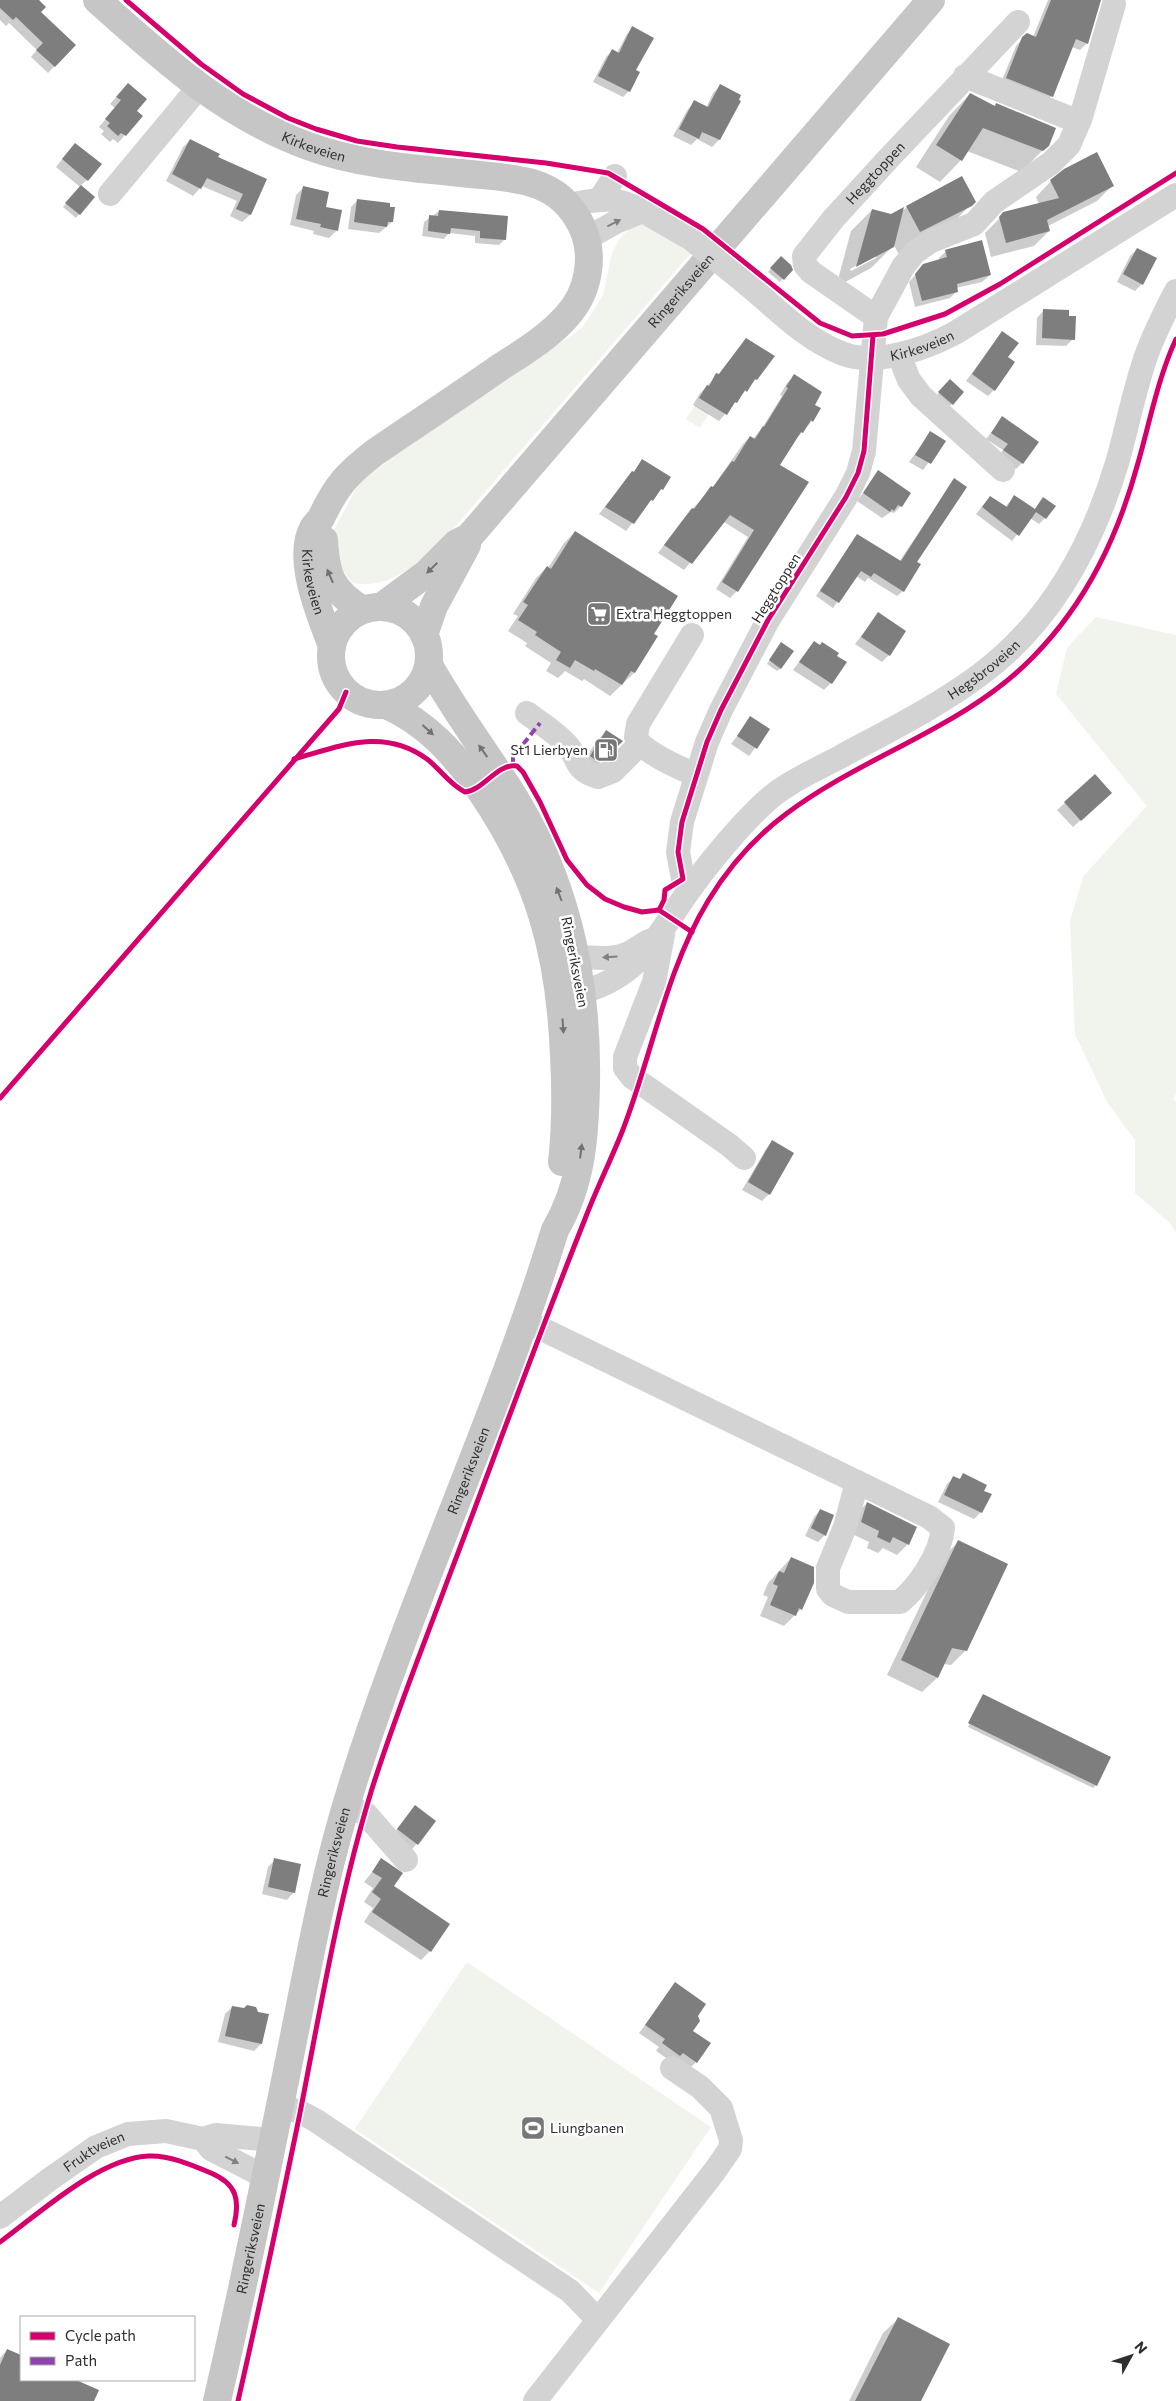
<svg xmlns="http://www.w3.org/2000/svg" width="1176" height="2401" font-family="Commissioner,sans-serif">
<style>
.green{fill:#f0f4ec}
.shadow{fill:#0003;fill-rule:evenodd}
.building{fill:#7e7e7e}
.lines{fill:none;stroke-linecap:round;stroke-linejoin:round}
.minor{stroke:#d3d3d3;stroke-width:24}
.major{stroke:#c6c6c6;stroke-width:28}
.minor-bridge{stroke:#d3d3d3;stroke-width:24}
.quiet{stroke:#8e44ad;stroke-width:4;stroke-dasharray:8 4;stroke-linecap:butt}
.cycleway-casing{stroke:#fff;stroke-width:8}
.cycleway{stroke:#d6006c;stroke-width:5}
.oneway{fill:#808080}
.oneway2{fill:#727272}
.labels{text-anchor:middle;stroke-width:5;stroke-linejoin:round;paint-order:stroke}
.street-label{font-size:14px;fill:#2e2e2e;stroke:#fff}
.poi-label{font-size:14px;fill:#2e2e2e;stroke:#fff;text-anchor:start}
</style>
<rect width="100%" height="100%" fill="#fff"/>
<g class="green">
<path d="M640,225H650L691,253L441,543C413,566 391,589 352,583L341,568L333,549L334,530L359,483L393,457L582,328L603,295L612,253L620,238L629,229Z"/>
<polygon points="695,405 709,413 700,428 686,419"/>
<polygon points="1096,617 1176,635 1176,1093 1173,1099 1176,1102 1176,1232 1169,1222 1135,1193 1135,1140 1107,1102 1075,1034 1070,921 1083,877 1147,806 1056,694 1067,648"/>
<polygon points="467,1962 711,2127 599,2293 355,2129"/>
</g>
<g class="shadow">
<polygon points="0,0 38,0 39,12 75,45 48,73 31,57 37,50 9,23 6,26 0,20"/>
<polygon points="1048,0 1100,0 1087,43 1080,50 1072,47 1052,96 1045,103 1000,85 1016,46 1027,34 1033,37"/>
<polygon points="633,28 635,71 629,91 623,97 593,82 606,57 612,51 617,53 627,34"/>
<polygon points="720,86 739,101 719,140 712,147 697,139 691,145 673,136 688,109 695,102 706,108 713,93"/>
<polygon points="121,92 141,116 118,143 113,139 110,142 101,134 104,131 99,127 115,108 110,104"/>
<polygon points="970,94 994,107 996,105 1048,145 1021,172 967,151 961,160 940,182 916,167 949,116"/>
<polygon points="190,140 216,158 266,179 250,215 242,222 230,216 237,201 202,186 193,196 166,181 183,147"/>
<polygon points="68,152 87,180 80,186 93,197 76,218 63,207 80,187 56,167"/>
<path d="M962,178L974,201L949,227L898,253L894,245L871,268L836,287L851,231L872,210L892,215L901,212L907,207ZM876,255V258L851,271L850,269Z"/>
<polygon points="1051,181 1113,185 1097,201 1048,226 1049,231 1034,246 991,257 985,233 1004,214 1039,204 1036,197"/>
<polygon points="303,188 325,208 336,231 329,238 313,234 314,231 290,225 296,195"/>
<polygon points="358,200 392,222 379,233 348,229 351,207"/>
<polygon points="439,211 505,239 499,245 475,243 475,236 449,233 444,239 422,236 424,222"/>
<polygon points="1137,249 1142,284 1135,291 1117,282 1130,256"/>
<polygon points="946,251 990,275 982,282 956,288 957,291 950,298 915,307 909,282 924,265 939,261 939,258"/>
<polygon points="781,258 791,269 780,282 768,272"/>
<polygon points="1044,310 1073,339 1066,346 1036,345 1037,318"/>
<polygon points="1002,332 1006,357 994,390 988,396 966,381"/>
<polygon points="740,347 756,379 719,421 693,405 700,393 718,375"/>
<polygon points="794,376 813,405 812,421 795,440 779,466 737,591 730,598 716,589 748,537 724,522 684,570 658,553 685,517 712,488 743,444 750,437 753,439 762,428 782,396 780,395 787,383"/>
<polygon points="950,381 963,392 949,407 936,396"/>
<polygon points="1003,418 1022,463 1016,469 998,457 1003,450 986,439"/>
<polygon points="930,433 944,442 923,470 909,462"/>
<polygon points="642,461 662,489 654,495 626,531 599,514"/>
<polygon points="878,472 901,506 894,513 891,512 882,518 857,501"/>
<polygon points="954,480 903,591 897,596 868,578 865,582 856,576 833,608 816,596 857,535 899,562"/>
<polygon points="990,497 1005,507 1014,497 1034,510 1043,498 1045,518 1039,524 1030,518 1012,541 976,514"/>
<polygon points="575,532 653,634 634,673 610,696 584,679 582,681 565,671 558,678 546,671 551,663 525,646 527,643 508,631 518,616 513,614 536,578 547,567 548,568 564,543"/>
<polygon points="878,614 889,655 882,662 855,644"/>
<polygon points="814,642 831,683 824,690 793,670"/>
<polygon points="778,647 781,668 777,671 767,664"/>
<polygon points="751,718 769,730 749,756 731,744"/>
<polygon points="606,732 621,741 593,770 580,768 595,743"/>
<polygon points="1095,776 1103,800 1073,827 1057,810"/>
<polygon points="773,1142 769,1194 762,1201 742,1190 766,1149"/>
<polygon points="963,1475 983,1492 981,1512 974,1519 938,1502 947,1484 954,1477 959,1480"/>
<polygon points="867,1503 908,1544 897,1555 883,1548 878,1553 867,1548 869,1542 850,1533 856,1514"/>
<polygon points="821,1510 825,1535 818,1542 805,1536 814,1517"/>
<polygon points="959,1541 966,1650 951,1665 944,1664 937,1678 922,1692 887,1675 944,1556"/>
<polygon points="791,1558 801,1609 784,1626 760,1616 768,1597 763,1595 768,1583"/>
<polygon points="983,1696 1096,1785 1093,1788 968,1727"/>
<polygon points="415,1807 434,1821 410,1852 391,1837"/>
<polygon points="275,1860 294,1892 287,1900 262,1894 268,1867"/>
<polygon points="382,1860 393,1887 430,1951 421,1960 364,1922 373,1908 364,1902 373,1888 364,1882"/>
<polygon points="676,1984 697,2016 691,2032 696,2062 689,2069 672,2062 656,2051 659,2047 639,2033"/>
<polygon points="232,2007 261,2044 254,2051 218,2042 225,2014"/>
<polygon points="898,2319 919,2401 849,2401 883,2333"/>
<polygon points="7,2350 21,2357 21,2380 73,2380 97,2390 93,2401 0,2401 0,2358"/>
</g>
<g class="building">
<polygon points="0,0 39,0 46,7 41,12 76,45 55,67 36,50 43,43 16,17 13,20 0,8"/>
<polygon points="1051,0 1101,0 1088,44 1076,39 1053,97 1006,78 1022,37 1027,33 1036,37"/>
<polygon points="632,26 654,38 636,70 640,72 630,92 598,76 612,49 619,53"/>
<polygon points="128,83 147,99 137,111 143,116 126,136 121,133 118,136 107,126 110,123 105,119 121,100 116,97"/>
<polygon points="720,84 741,95 739,100 741,101 720,140 702,132 699,139 679,129 694,100 708,107"/>
<polygon points="970,93 995,106 996,103 1056,128 1049,146 1043,151 983,128 962,161 936,145"/>
<polygon points="190,139 220,154 218,157 267,179 251,215 236,209 243,194 207,178 201,189 172,174"/>
<polygon points="75,143 102,164 88,181 62,159"/>
<polygon points="1097,152 1114,186 1047,220 1050,231 1006,243 999,217 1003,212 1059,198 1050,180 1064,169"/>
<polygon points="962,176 976,202 972,206 920,232 906,206"/>
<polygon points="81,185 95,197 80,215 65,203"/>
<polygon points="303,186 329,192 326,207 342,210 338,231 320,227 321,224 296,219"/>
<polygon points="357,199 390,203 390,207 395,207 393,222 388,222 387,227 354,222"/>
<polygon points="904,207 894,247 856,267 872,209 891,214"/>
<polygon points="439,210 508,216 506,240 480,238 480,231 451,228 450,234 428,231 429,215 438,216"/>
<polygon points="982,240 991,275 957,284 958,292 922,301 915,274 923,264 947,257 945,250 948,249"/>
<polygon points="1137,248 1157,258 1143,285 1123,274"/>
<polygon points="781,256 791,265 793,270 784,280 770,268"/>
<polygon points="1043,309 1069,310 1069,316 1076,316 1075,340 1042,338"/>
<polygon points="1002,331 1019,343 1008,357 1015,362 995,391 972,374"/>
<polygon points="746,338 775,356 757,380 755,379 747,392 745,390 737,403 735,402 727,415 699,398 707,385 709,386 716,373 719,374"/>
<polygon points="794,374 822,392 815,405 821,408 813,422 811,420 803,433 801,432 780,465 809,482 738,592 722,582 754,530 730,515 692,564 664,545 692,508 694,509 711,486 713,487 732,461 734,462 750,436 755,439 763,426 764,427 788,388 786,387"/>
<polygon points="950,379 964,392 953,405 938,392"/>
<polygon points="1002,416 1039,442 1023,464 1003,450 1008,444 991,433"/>
<polygon points="930,431 946,441 931,464 915,455"/>
<polygon points="642,459 671,477 663,490 661,489 653,501 651,500 634,524 605,507 632,471 634,472"/>
<polygon points="878,470 911,493 902,507 898,505 894,511 892,509 890,512 863,493"/>
<polygon points="954,478 967,487 917,562 921,564 904,592 874,573 871,577 861,571 839,603 820,591 857,534 901,561"/>
<polygon points="1014,495 1035,509 1043,497 1056,506 1046,519 1036,512 1019,536 982,507 990,496 1007,507"/>
<polygon points="575,531 678,596 654,634 658,636 635,673 631,671 622,685 595,669 594,671 575,660 570,668 556,660 561,652 535,635 537,632 518,620 528,605 523,602 547,566 551,569"/>
<polygon points="878,612 906,631 890,656 861,637"/>
<polygon points="814,641 820,645 822,642 839,653 837,656 847,662 832,684 799,662"/>
<polygon points="781,642 794,651 781,669 769,660"/>
<polygon points="750,716 770,729 757,749 737,736"/>
<polygon points="606,730 623,741 605,759 598,762 590,756"/>
<polygon points="1095,774 1112,793 1081,821 1064,802"/>
<polygon points="772,1140 794,1153 770,1195 748,1182"/>
<polygon points="963,1473 987,1485 984,1491 992,1494 982,1513 944,1495 953,1476 960,1479"/>
<polygon points="867,1502 917,1527 909,1545 893,1537 890,1543 877,1537 879,1531 861,1522"/>
<polygon points="820,1509 834,1515 826,1536 811,1528"/>
<polygon points="958,1540 1008,1564 967,1651 952,1648 938,1678 901,1660"/>
<polygon points="791,1557 814,1567 814,1583 802,1610 799,1608 796,1616 770,1605 778,1586 773,1584 779,1571 784,1573"/>
<polygon points="983,1694 1111,1757 1097,1786 968,1723"/>
<polygon points="415,1805 436,1821 418,1845 397,1829"/>
<polygon points="274,1858 301,1864 295,1893 268,1887"/>
<polygon points="381,1858 403,1873 394,1886 450,1924 431,1952 372,1912 381,1899 372,1892 382,1878 372,1872"/>
<polygon points="675,1982 706,2004 698,2016 700,2021 693,2031 711,2043 697,2063 683,2053 680,2056 662,2043 665,2039 645,2025"/>
<polygon points="247,2005 256,2007 258,2012 269,2014 262,2044 225,2036 232,2006 244,2008"/>
<polygon points="898,2317 950,2344 921,2401 855,2401"/>
<polygon points="7,2349 21,2355 21,2380 76,2380 99,2390 94,2401 0,2401 0,2365"/>
</g>
<g class="lines">
<g class="minor">
<polyline points="965,76 1079,122"/>
<polyline points="110,194 199,87"/>
<polyline points="600,199 615,176"/>
<path d="M568,205C601,199 613,195 643,211"/>
<polyline points="587,238 616,222 643,211"/>
<path id="s1" d="M748,285C777,309 805,339 841,353C875,367 925,349 955,333L1176,195"/>
<polyline points="876,317 903,267 914,253 931,241 974,224 994,202 1051,163 1069,145 1081,117 1114,4"/>
<polyline points="899,355 909,380 921,396 1003,470"/>
<path d="M692,635L638,724C638,728 636,733 636,737C638,750 684,770 696,775"/>
<path d="M527,713C540,723 557,733 567,745C581,761 573,769 598,777L613,771L640,744"/>
<path id="s2" d="M692,886L683,879L678,852L682,822L707,742L721,710L768,620L846,497L858,473L864,451L876,317L811,272L805,265L804,256L834,218L889,158L1018,22"/>
<polyline points="663,935 654,982 625,1057 625,1068 632,1077 729,1145 744,1158"/>
<path id="s3" d="M654,939C644,942 638,949 629,953C613,961 594,957 577,957L558,977L582,992C644,975 658,932 693,885C714,857 737,829 762,805C783,784 814,771 840,757C888,731 937,707 981,674C1051,622 1092,546 1117,463C1127,428 1134,391 1146,356C1154,334 1165,312 1176,291"/>
<polyline points="523,1323 542,1329 857,1482"/>
<path d="M857,1482L929,1517L943,1528C940,1555 920,1585 900,1602H848L833,1595L828,1589V1568L845,1527Z"/>
<polyline points="346,1807 365,1813 406,1860"/>
<polyline points="280,2106 300,2112 315,2120 570,2291 598,2320"/>
<polyline points="203,2139 211,2149 265,2177"/>
<path id="s4" d="M0,2217L50,2179L96,2147L128,2134L166,2131L203,2139L216,2135L273,2140"/>
<polyline points="535,2401 714,2172 730,2149 731,2140 721,2108 700,2087 672,2068"/>
</g>
<g class="major">
<path id="s5" d="M97,0C162,58 225,116 308,146C357,164 410,168 461,173C485,176 509,176 532,183C556,190 573,206 583,229C595,258 588,293 567,316C548,338 520,354 496,370C456,398 415,425 374,453C347,474 337,485 322,516C320,521 315,524 313,528C296,559 321,617 332,646"/>
<path d="M324,540C326,575 331,591 363,610"/>
<path id="s6" d="M381,607L427,573L457,543L469,537L931,0"/>
<circle cx="380" cy="656" r="49"/>
<polyline points="424,635 434,606 467,545"/>
<path d="M386,705C427,723 454,754 480,790C539,876 560,953 564,1056C566,1092 566,1126 562,1162"/>
<path id="s7" d="M217,2401C245,2281 269,2161 293,2041C310,1955 326,1867 353,1783C412,1596 497,1418 555,1230C582,1184 585,1136 586,1084C588,982 567,883 513,795C485,751 454,710 429,665"/>
</g>
<polyline class="minor-bridge" points="643,211 690,238 748,285"/>
<polyline class="quiet" points="513,765 513,757 540,723"/>
<defs>
<g id="cycleway">
<polyline points="126,0 201,64 243,94 288,118 316,129 357,141 397,147 546,163 608,173 703,229 820,323 852,336 883,334 945,314 1000,284 1176,173"/>
<path d="M294,759C341,746 383,727 427,759C440,769 450,785 465,792C484,790 497,763 517,766L523,772L540,802L567,860L587,885L605,899L624,907L642,912L659,910L692,932"/>
<polyline points="659,910 664,900 665,890 683,879 678,852 682,822 707,742 721,710 768,620 846,497 858,473 864,451 873,336"/>
<polyline points="0,1098 339,709 346,692"/>
<path d="M0,2242C40,2213 99,2158 149,2156C169,2155 192,2165 211,2173C237,2184 240,2200 234,2225"/>
<path d="M238,2401C260,2305 280,2210 300,2113C321,2006 339,1897 371,1792C393,1721 421,1652 447,1582C493,1461 537,1339 585,1219C596,1190 610,1162 622,1132C652,1056 665,972 708,901C728,868 755,837 786,814C864,755 964,728 1033,657C1087,602 1118,536 1138,463C1150,421 1158,378 1176,339"/>
</g>
</defs>
<use href="#cycleway" class="cycleway-casing"/>
<use href="#cycleway" class="cycleway"/>
</g>
<defs><path id="oneway-solid" d="M-6-.8H1V-3.2L6.5 0L1 3.2V.8H-6Z" transform="scale(1.25)"/></defs>
<g class="oneway">
<use href="#oneway-solid" transform="translate(614 223) rotate(-27)"/>
<use href="#oneway-solid" transform="translate(610 957) rotate(176)"/>
<use href="#oneway-solid" transform="translate(232 2160) rotate(27)"/>
</g>
<g class="oneway2">
<use href="#oneway-solid" transform="translate(432 568) rotate(136)"/>
<use href="#oneway-solid" transform="translate(330 576) rotate(-113)"/>
<use href="#oneway-solid" transform="translate(428 730) rotate(42)"/>
<use href="#oneway-solid" transform="translate(483 751) rotate(-125)"/>
<use href="#oneway-solid" transform="translate(559 894) rotate(-111)"/>
<use href="#oneway-solid" transform="translate(563 1026) rotate(86)"/>
<use href="#oneway-solid" transform="translate(581 1151) rotate(-83)"/>
</g>
<defs>
<symbol id="supermarket-square" viewBox="-11 -11 22 22"><rect x="-9" y="-9" width="18" height="18" rx="4" fill="#777" stroke="#fff"/><path d="M-6-5.5h2.5l.6 2H6L4.5 2H-2.5L-4.4-4H-6ZM-1.5 3.2a1.3 1.3 0 1 0 .1 0ZM3 3.2a1.3 1.3 0 1 0 .1 0Z" fill="#fff"/></symbol>
<symbol id="fuel-square" viewBox="-11 -11 22 22"><rect x="-9" y="-9" width="18" height="18" rx="4" fill="#777" stroke="#fff"/><path d="M-5.5-6h7V0h2V4h1.3V-2.5L3-4.5l.8-.8L6-3V5H2.5V1h-1V6h-7ZM-4.2-4.7v3.2H.2V-4.7Z" fill="#fff"/></symbol>
<symbol id="stadium-square" viewBox="-11 -11 22 22"><rect x="-9" y="-9" width="18" height="18" rx="4" fill="#777" stroke="#fff"/><path d="M0-5a6.5 5 0 1 0 0 10a6.5 5 0 1 0 0-10ZM-3.5-1.8h7v3.6h-7Z" fill="#fff"/></symbol>
</defs>
<g fill-rule="evenodd">
<use href="#supermarket-square" x="585" y="600" width="28" height="28"/>
<use href="#fuel-square" x="592" y="736" width="28" height="28"/>
<use href="#stadium-square" x="519" y="2114" width="28" height="28"/>
</g>
<g class="labels">
<g class="street-label">
<text dy="5" stroke="none"><textPath href="#s5" startOffset="264">Kirkeveien</textPath></text>
<text dy="5" stroke="none"><textPath href="#s2" startOffset="826">Heggtoppen</textPath></text>
<text dy="5" stroke="none"><textPath href="#s6" startOffset="438">Ringeriksveien</textPath></text>
<text dy="5" stroke="none"><textPath href="#s1" startOffset="199">Kirkeveien</textPath></text>
<text dy="5" stroke="none"><textPath href="#s5" startOffset="1040">Kirkeveien</textPath></text>
<text transform="translate(776 588) rotate(-58)" y="5">Heggtoppen</text>
<text dy="5" stroke="none"><textPath href="#s3" startOffset="662">Hegsbroveien</textPath></text>
<text transform="translate(575 962) rotate(79)" y="5">Ringeriksveien</text>
<text dy="5" stroke="none"><textPath href="#s7" startOffset="966">Ringeriksveien</textPath></text>
<text dy="5" stroke="none"><textPath href="#s7" startOffset="561">Ringeriksveien</textPath></text>
<text dy="5" stroke="none"><textPath href="#s4" startOffset="115">Fruktveien</textPath></text>
<text dy="5" stroke="none"><textPath href="#s7" startOffset="156">Ringeriksveien</textPath></text>
</g>
<g class="poi-label">
<text x="616" y="619">Extra Heggtoppen</text>
<text x="588" y="755" text-anchor="end">St1 Lierbyen</text>
<text x="550" y="2133">Liungbanen</text>
</g>
</g>
<rect x="20" y="2316" width="175" height="65" fill="#ffffff" stroke="#ababab"/>
<rect x="30" y="2332" width="25" height="8" fill="#d6006c" stroke="#ababab"/>
<text x="65" y="2341" font-size="15" fill="#2e2e2e">Cycle path</text>
<rect x="30" y="2357" width="25" height="8" fill="#8e44ad" stroke="#ababab"/>
<text x="65" y="2366" font-size="15" fill="#2e2e2e">Path</text>
<g transform="translate(1131 2356) rotate(50)" stroke="#ffffff" stroke-width="4" paint-order="stroke">
<path d="M0-4L9 19L0 12L-9 19Z" fill="#2e2e2e"/>
<text y="-8" font-size="14" font-weight="bold" text-anchor="middle" fill="#2e2e2e">N</text>
</g>
</svg>
